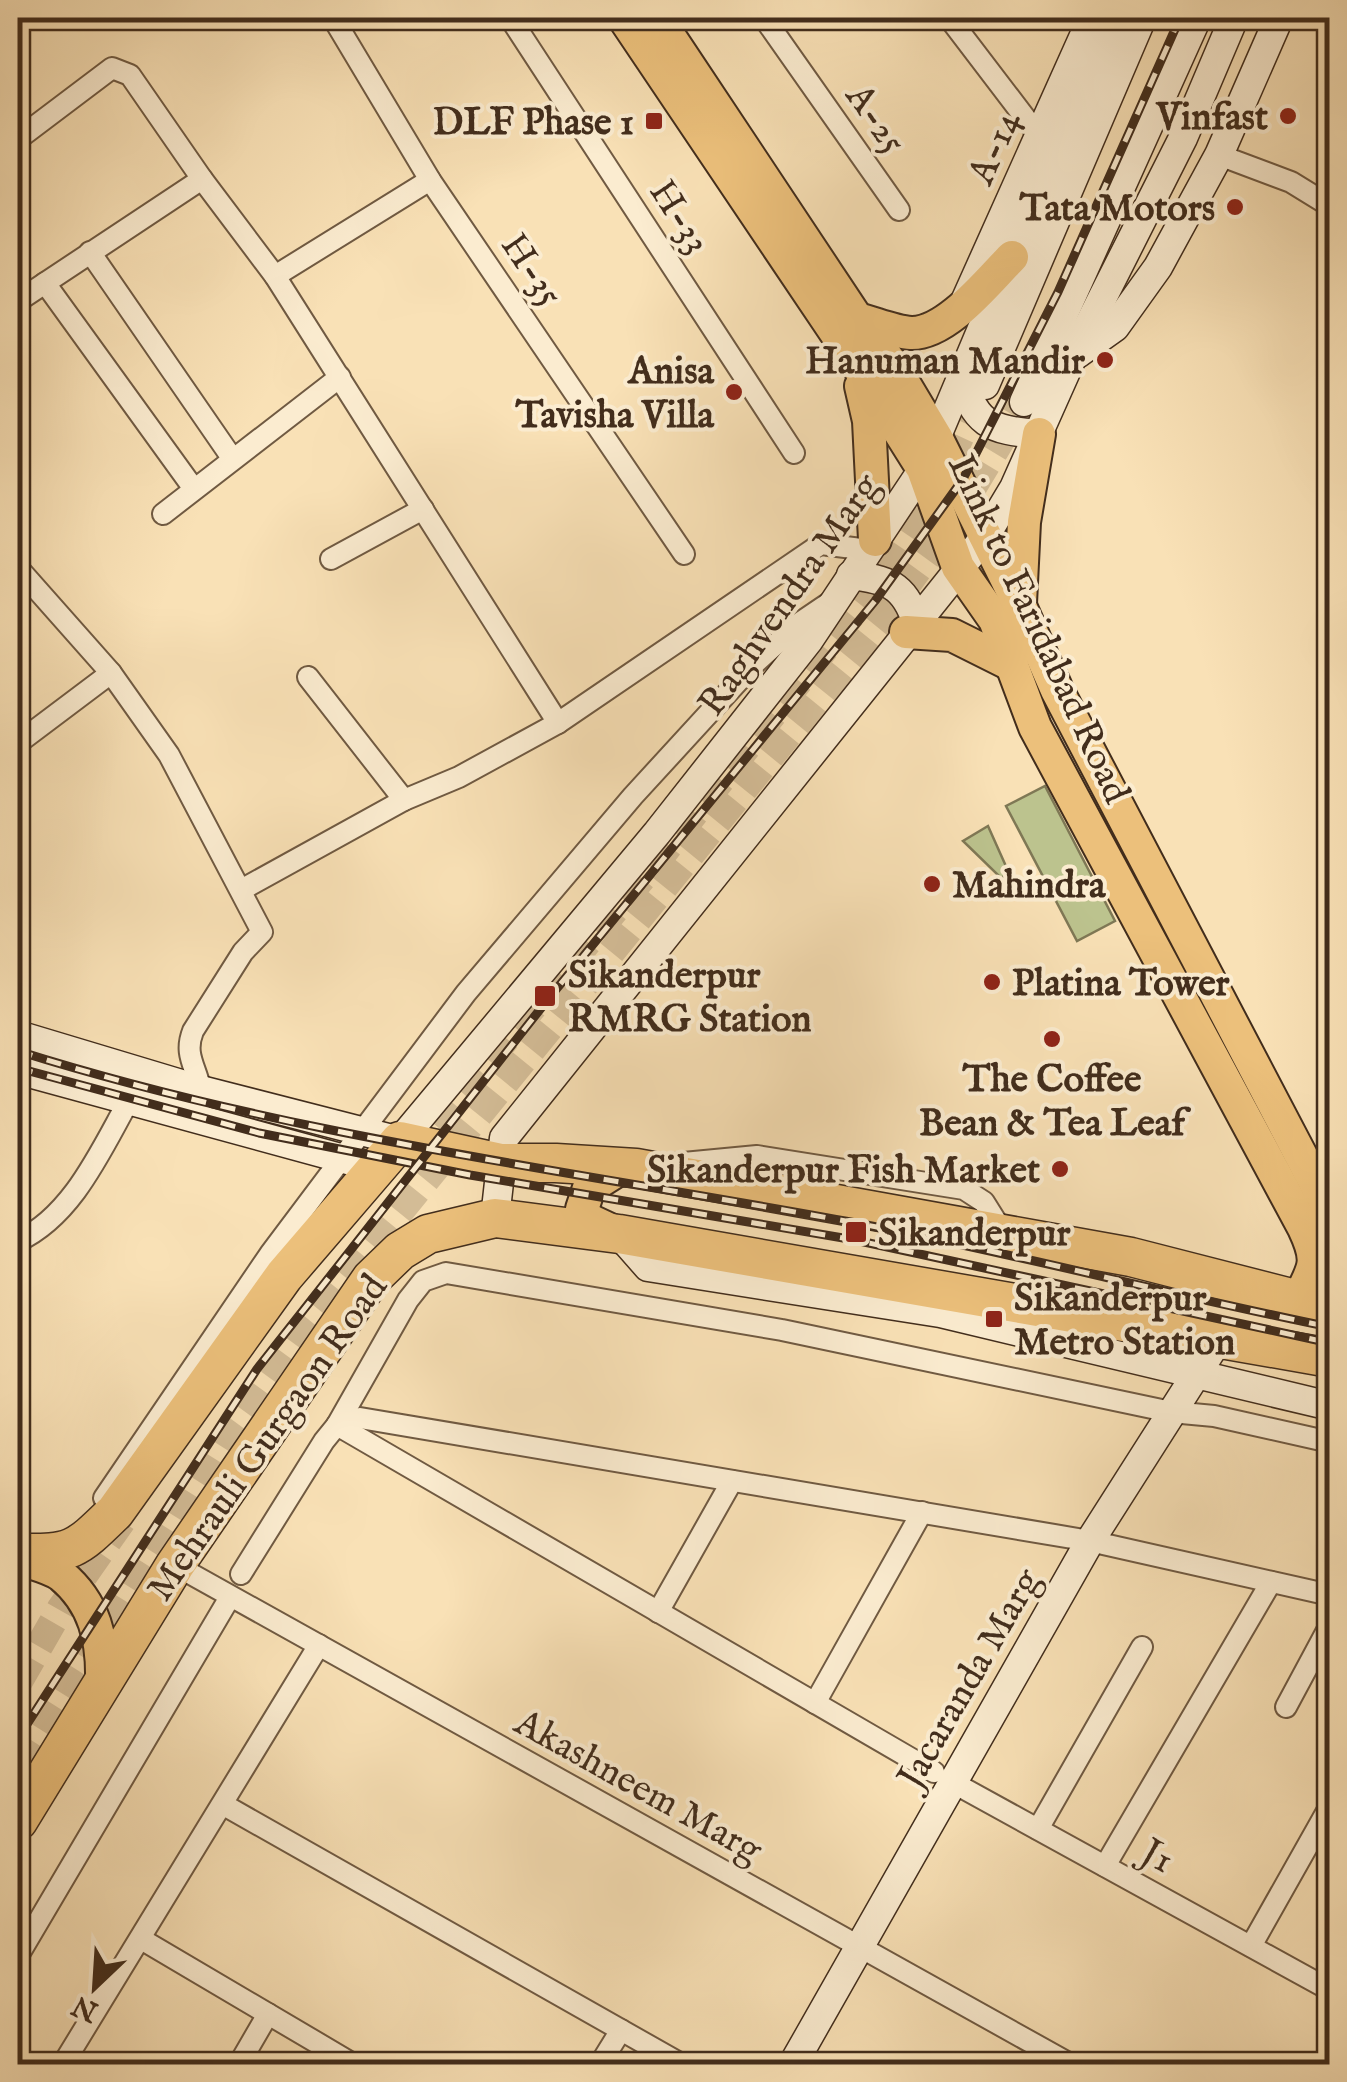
<svg xmlns="http://www.w3.org/2000/svg" width="1347" height="2082" font-family="'IM FELL English',serif">
<style>
.green{fill:#bcc38e;stroke:#7f7855;stroke-width:2.5}
.lines{fill:none;stroke-linecap:round;stroke-linejoin:round}
.secondary-tunnel{stroke:#d4bd97;stroke-width:28;stroke-dasharray:28 14;stroke-linecap:butt}
.street-casing{stroke:#705a42;stroke-width:24}
.secondary-casing{stroke:#422d1c;stroke-width:31}
.primary-casing{stroke:#422d1c;stroke-width:36}
.highway-casing{stroke:#422d1c;stroke-width:41}
.street{stroke:#fbecd0;stroke-width:20}
.secondary{stroke:#fbecd0;stroke-width:28}
.primary{stroke:#ecc07b;stroke-width:32}
.highway{stroke:#ecc07b;stroke-width:38}
.rail-casing{stroke:#422d1c;stroke-width:9}
.rail{stroke:#fbecd0;stroke-width:5;stroke-dasharray:15;stroke-linecap:butt}
.poi-dot{fill:#8f2418;stroke:#fbecd0;stroke-width:4}
.labels{text-anchor:middle;stroke-width:8;stroke-linejoin:round;paint-order:stroke}
.poi-label{font-size:38px;font-weight:bold;fill:#422d1c;stroke:#fbecd0;text-anchor:end}
.street-label{font-size:38px;fill:#422d1c;stroke:#fbecd0}
</style>
<rect width="100%" height="100%" fill="#f9e1b6"/>
<filter id="stains"><feTurbulence type="fractalNoise" baseFrequency=".002" numOctaves="4"/><feColorMatrix values="0 0 0 0 .2 0 0 0 0 .09 0 0 0 0 .02 0 0 0 .5 -.17"/></filter>
<radialGradient id="worn" r=".72"><stop offset=".6" stop-color="#630" stop-opacity="0"/><stop offset="1" stop-color="#630" stop-opacity=".3"/></radialGradient>
<g class="green">
<polygon points="1045,786 1115,921 1077,941 1006,806"/>
<polygon points="988,826 1009,873 1001,878 963,841"/>
</g>
<g class="lines">
<g class="secondary-tunnel">
<polyline points="407,1156 661,856 865,598 929,504 982,390"/>
<polyline points="18,1683 61,1608 122,1521"/>
<polyline points="18,1765 223,1439 294,1342 880,622 949,527 1024,402"/>
</g>
<defs>
<g id="street">
<polyline points="333,18 430,180 684,554"/>
<polyline points="510,18 794,453"/>
<polyline points="764,18 899,210"/>
<polyline points="949,18 1039,136"/>
<polyline points="18,139 112,68 130,75 202,179 275,276 558,723"/>
<polyline points="1219,155 1291,182 1330,206"/>
<polyline points="90,252 232,458"/>
<polyline points="275,276 430,180"/>
<polyline points="45,283 194,489"/>
<polyline points="18,301 202,179"/>
<polyline points="163,514 340,377"/>
<polyline points="331,559 423,509"/>
<path d="M18,568L111,673L169,755L262,932L243,952L193,1031C184,1054 195,1065 200,1087C202,1097 198,1109 196,1120"/>
<polyline points="308,677 404,800"/>
<polyline points="18,743 111,673"/>
<polyline points="241,890 404,800 459,777 558,723 821,544 869,550"/>
<polyline points="673,1164 757,1156 964,1189 984,1202 1004,1234"/>
<path d="M18,1241C72,1216 100,1152 128,1102"/>
<polyline points="337,1425 408,1300 423,1281 446,1273 782,1330 1171,1412 1214,1416 1330,1442"/>
<polyline points="337,1425 360,1418 1090,1541 1330,1595"/>
<polyline points="104,1498 270,1254 466,993 633,796 754,664 798,624 829,603"/>
<polyline points="175,1565 1070,2064"/>
<polyline points="241,1574 324,1441 337,1425 934,1772"/>
<polyline points="658,1612 732,1481"/>
<polyline points="815,1703 922,1512"/>
<polyline points="1286,1707 1330,1625"/>
<polyline points="952,1782 1330,1990"/>
<polyline points="224,1805 681,2064"/>
<polyline points="1038,1829 1142,1647"/>
<polyline points="1105,1866 1271,1582"/>
<polyline points="141,1939 353,2064"/>
<polyline points="1251,1946 1330,1806"/>
<polyline points="18,1956 230,1597"/>
<polyline points="63,2064 319,1645"/>
<polyline points="239,2064 268,2014"/>
<polyline points="600,2064 621,2030"/>
</g>
<g id="secondary">
<polyline points="966,299 1092,18"/>
<polyline points="1077,354 1115,327 1158,267 1219,155 1279,18"/>
<path d="M961,374C974,424 989,430 1039,434"/>
<polyline points="985,385 1142,18"/>
<polyline points="1024,402 1197,18"/>
<path d="M851,575C887,580 904,584 916,621"/>
<polyline points="18,1035 201,1090 400,1141 657,833 809,640 923,469 1055,155 1119,18"/>
<polyline points="18,1070 377,1168"/>
<polyline points="495,1218 504,1138 984,538 1014,488 1072,358 1183,138 1234,18"/>
<polyline points="619,1234 648,1267 940,1313 1330,1406"/>
<polyline points="793,2064 1090,1541 1220,1337"/>
</g>
<g id="primary">
<path d="M624,18L855,361L923,469L958,567L995,620L1035,727L1304,1228C1320,1262 1315,1267 1298,1300"/>
<polyline points="657,18 857,319 894,367 937,439 1020,606 1057,690 1330,1211"/>
<path d="M857,319C874,323 894,332 911,333C947,334 989,280 1012,257"/>
<polyline points="861,386 869,421 875,540"/>
<polyline points="1020,603 1024,522 1039,434"/>
<polyline points="906,632 952,635 1012,665"/>
<polyline points="619,1234 589,1220 582,1209 589,1188 624,1166"/>
<path d="M18,1558C31,1563 50,1567 61,1575C95,1603 103,1640 102,1681"/>
</g>
<g id="highway">
<path d="M18,1553C73,1554 76,1550 115,1512L284,1276L400,1141L501,1163H556L636,1168L1131,1257L1330,1308"/>
<polyline points="18,1821 175,1565 371,1279 400,1251 428,1234 495,1218 619,1234 1330,1358"/>
</g>
</defs>
<use href="#street" class="street-casing"/>
<use href="#secondary" class="secondary-casing"/>
<use href="#primary" class="primary-casing"/>
<use href="#highway" class="highway-casing"/>
<use href="#street" class="street"/>
<use href="#secondary" class="secondary"/>
<use href="#primary" class="primary"/>
<use href="#highway" class="highway"/>
<defs>
<g id="rail">
<path d="M18,1051C291,1137 575,1171 856,1223C1014,1253 1171,1295 1330,1327"/>
<polyline points="18,1068 259,1133 470,1175 855,1240 1330,1343"/>
<polyline points="18,1738 257,1369 549,998 875,601 963,479 1058,292 1180,18"/>
</g>
</defs>
<use href="#rail" class="rail-casing"/>
<use href="#rail" class="rail"/>
</g>
<g class="poi-dot">
<circle cx="1288" cy="116" r="10"/>
<rect x="644" y="111" width="20" height="20" rx="5"/>
<circle cx="1235" cy="207" r="10"/>
<circle cx="1105" cy="360" r="10"/>
<circle cx="734" cy="392" r="10"/>
<circle cx="932" cy="884" r="10"/>
<circle cx="992" cy="982" r="10"/>
<rect x="533" y="984" width="24" height="24" rx="5"/>
<circle cx="1052" cy="1039" r="10"/>
<circle cx="1060" cy="1169" r="10"/>
<rect x="844" y="1220" width="24" height="24" rx="5"/>
<rect x="984" y="1309" width="20" height="20" rx="5"/>
</g>
<g class="labels">
<g class="poi-label">
<text x="1268" y="129">Vinfast</text>
<text x="634" y="134">DLF Phase 1</text>
<text x="1215" y="220">Tata Motors</text>
<text x="1085" y="373">Hanuman Mandir</text>
<text x="714" y="383">Anisa<tspan x="714" dy="44">Tavisha Villa</tspan></text>
<text x="952" y="897" text-anchor="start">Mahindra</text>
<text x="568" y="987" text-anchor="start">Sikanderpur<tspan x="568" dy="44">RMRG Station</tspan></text>
<text x="1012" y="995" text-anchor="start">Platina Tower</text>
<text x="1052" y="1091" text-anchor="middle">The Coffee<tspan x="1052" dy="44">Bean &amp; Tea Leaf</tspan></text>
<text x="1040" y="1182">Sikanderpur Fish Market</text>
<text x="878" y="1245" text-anchor="start">Sikanderpur</text>
<text x="1014" y="1310" text-anchor="start">Sikanderpur<tspan x="1014" dy="44">Metro Station</tspan></text>
</g>
<g class="street-label">
<text transform="translate(877 118) rotate(55)" y="13">A-25</text>
<text transform="translate(993 147) rotate(-66)" y="13">A-14</text>
<text transform="translate(681 216) rotate(57)" y="13">H-33</text>
<text transform="translate(533 269) rotate(56)" y="13">H-35</text>
<text transform="translate(788 594) rotate(-55)" y="13">Raghvendra Marg</text>
<text transform="translate(1040 628) rotate(65)" y="13">Link to Faridabad Road</text>
<text transform="translate(266 1437) rotate(-55)" y="13">Mehrauli Gurgaon Road</text>
<text transform="translate(968 1678) rotate(-60)" y="13">Jacaranda Marg</text>
<text transform="translate(639 1785) rotate(29)" y="13">Akashneem Marg</text>
<text transform="translate(1158 1855) rotate(29)" y="13">J1</text>
</g>
</g>
<rect width="1347" height="2082" fill="none" stroke="#f9e1b6" stroke-width="60"/>
<rect x="20" y="20" width="1307" height="2042" fill="none" stroke="#422d1c" stroke-width="5"/>
<rect x="30" y="30" width="1287" height="2022" fill="none" stroke="#422d1c" stroke-width="2.5"/>
<g transform="translate(95 1987) rotate(205)" stroke="#fbecd0" stroke-width="8" paint-order="stroke">
<path d="M0-8L18 38L0 25L-18 38Z" fill="#422d1c"/>
<text y="-15" font-size="28" font-weight="bold" text-anchor="middle" fill="#422d1c">N</text>
</g>
<rect width="100%" height="100%" filter="url(#stains)"/>
<rect width="100%" height="100%" fill="url(#worn)"/>
</svg>
